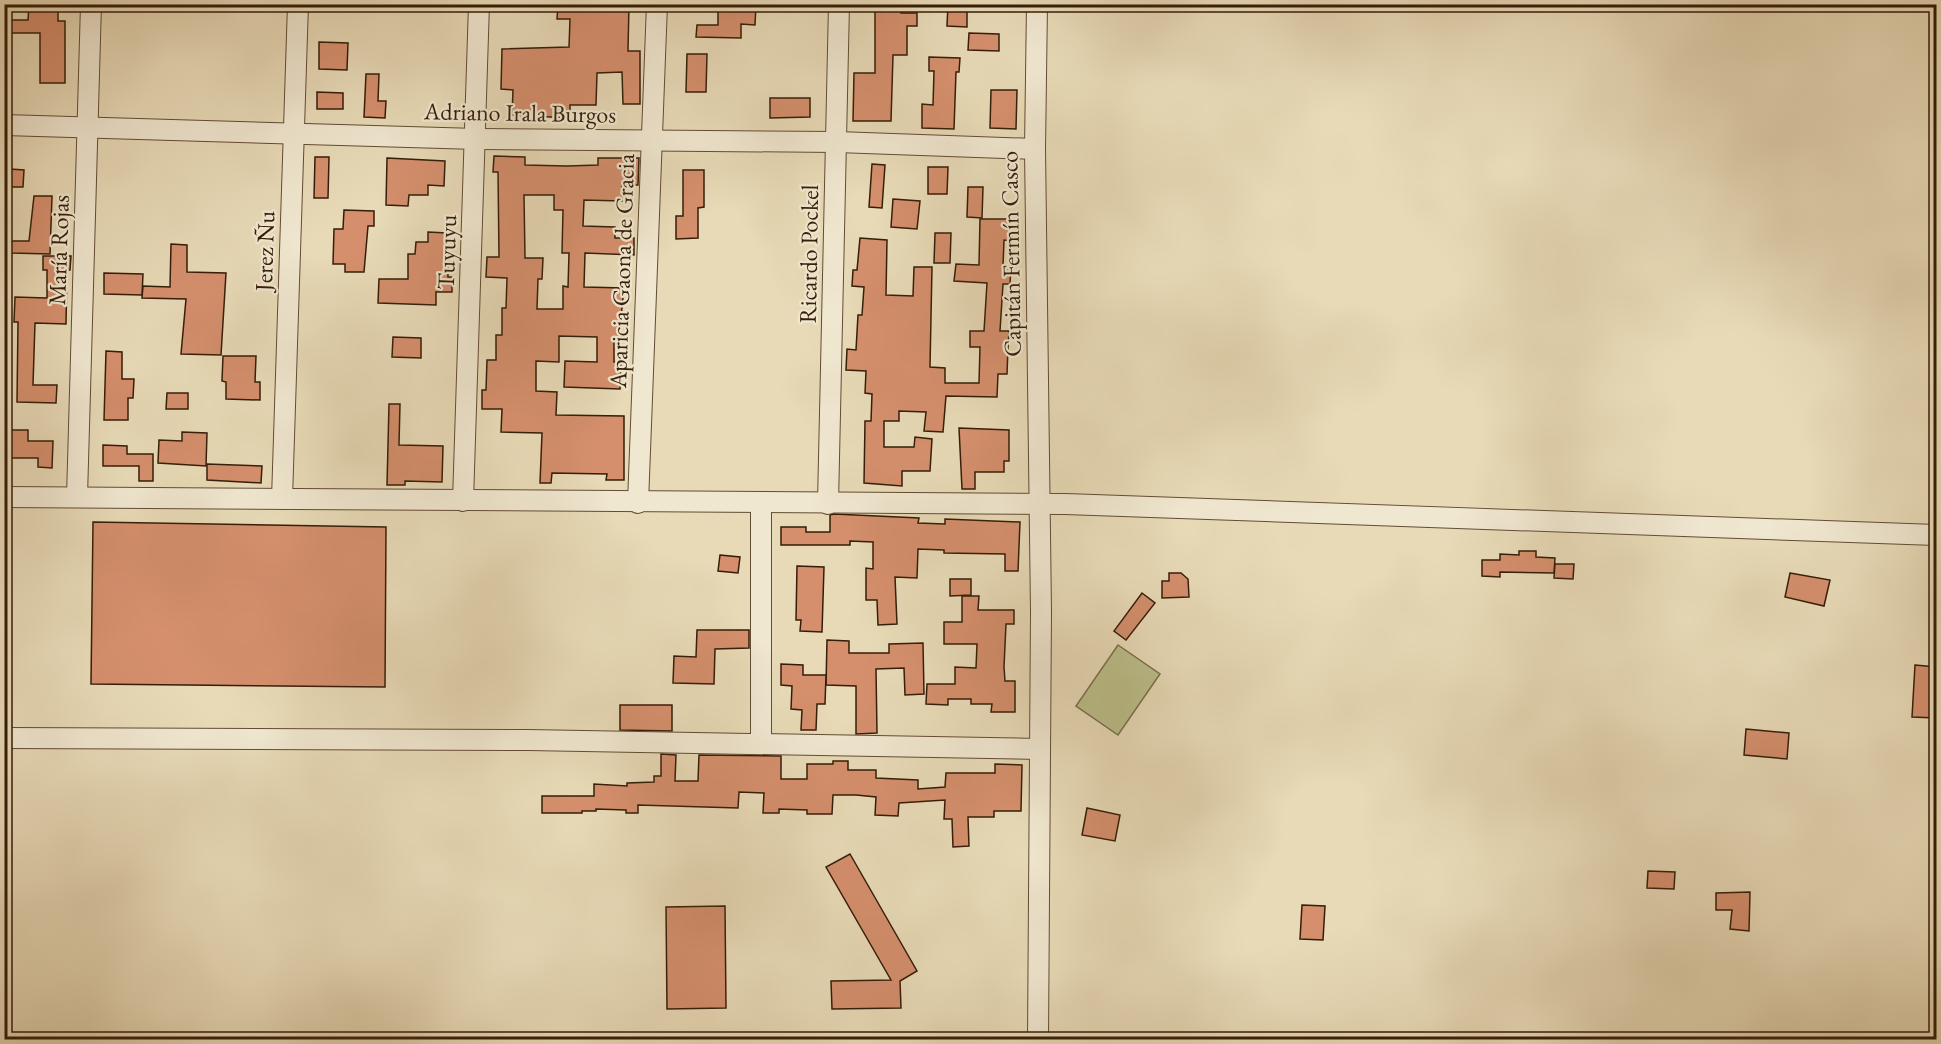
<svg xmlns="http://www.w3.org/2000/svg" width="1941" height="1044" font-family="'EB Garamond',serif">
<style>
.green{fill:#bbbe8a;stroke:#786e49;stroke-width:1.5}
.building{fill:#d58f6d;stroke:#351d08;stroke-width:1.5;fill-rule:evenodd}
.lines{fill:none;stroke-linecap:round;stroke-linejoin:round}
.minor-casing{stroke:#624c34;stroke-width:22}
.minor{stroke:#f0e7d0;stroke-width:20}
.labels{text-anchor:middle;stroke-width:4.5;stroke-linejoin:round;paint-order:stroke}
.street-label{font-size:24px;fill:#351d08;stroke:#f0e7d0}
</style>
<rect width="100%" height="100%" fill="#e8dab7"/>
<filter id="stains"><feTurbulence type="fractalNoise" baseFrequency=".00333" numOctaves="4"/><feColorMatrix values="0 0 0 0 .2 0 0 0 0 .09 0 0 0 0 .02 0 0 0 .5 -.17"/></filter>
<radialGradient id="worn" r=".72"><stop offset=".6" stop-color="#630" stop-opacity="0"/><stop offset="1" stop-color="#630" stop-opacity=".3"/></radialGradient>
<polygon class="green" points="1118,645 1160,674 1118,735 1076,706"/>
<g class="building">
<polygon points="29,4 58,4 58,21 65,21 65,83 40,83 40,33 4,33 4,20 28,20"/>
<polygon points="558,4 629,4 628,51 640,51 640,104 623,104 622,72 597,73 596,105 570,105 570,118 512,115 513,90 501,89 502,49 569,47 570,19 557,19"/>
<polygon points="734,4 756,4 755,25 741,24 741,38 696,37 697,25 718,25 718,10 734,10"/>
<polygon points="875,4 901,4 901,13 917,13 917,26 907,26 907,55 893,55 891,121 853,121 854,73 875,73"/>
<polygon points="948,4 967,4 967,27 947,26"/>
<polygon points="969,33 999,34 999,51 968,50"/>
<polygon points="319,42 348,43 347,70 319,69"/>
<polygon points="687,54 707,54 706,92 686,92"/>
<polygon points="929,57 960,58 959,72 956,72 954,129 922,128 922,104 933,105 934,71 929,71"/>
<polygon points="366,74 379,74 378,101 386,101 385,118 364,117"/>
<polygon points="991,90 1017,90 1016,129 990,128"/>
<polygon points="317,92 343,93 343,109 317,109"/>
<polygon points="770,98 810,98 810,117 770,118"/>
<path d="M494,156L525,157V165L567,166L598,165V158H639L638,185H622V201L584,200L583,226L615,227V238H634V255L585,253L584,287L624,288L619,337H614V362H621L620,389L564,387L565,361L597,362V337L559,336V362L536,361V391L557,392L556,415L624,416V480H606L607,474L552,473L551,483H540L542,433L501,432L502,409H482V390H486L487,360H496V335H502V308H506L507,278L486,277L487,257H499L498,172H493ZM524,195H554V210H563L562,253H569L568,287L563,286V309H537L538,279H542L543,258H525Z"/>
<polygon points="315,157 329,157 328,198 314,198"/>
<polygon points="387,158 445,161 444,186 428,185 428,195 409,195 408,206 386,205"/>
<polygon points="872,164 885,165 882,208 869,207"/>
<polygon points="928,167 948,167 947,194 928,194"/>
<polygon points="10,169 24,170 23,187 10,187"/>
<polygon points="683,170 704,170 704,207 698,208 698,238 676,239 676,216 683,216"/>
<polygon points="968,187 983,187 982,218 967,217"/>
<polygon points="34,196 52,196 50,254 11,253 11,241 29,241"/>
<polygon points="893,199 920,201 917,229 891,227"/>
<polygon points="344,210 374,211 374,226 368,226 364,272 345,272 345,264 333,264 334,229 343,229"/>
<polygon points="980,219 1013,219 1012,241 1004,240 1003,266 1011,266 1010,284 1003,284 1000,331 1009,331 1008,348 1007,374 998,374 997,397 946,396 943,432 924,431 926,412 899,411 899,421 884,421 884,447 914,447 915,437 932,439 930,471 902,471 902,486 864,483 865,421 871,421 872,394 865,393 866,371 846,370 847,349 856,350 858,315 862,315 864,287 852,286 853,270 857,270 860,238 887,240 886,295 913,296 914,267 932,267 930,367 945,368 945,383 979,383 980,347 970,347 970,331 984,331 987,283 954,281 956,264 979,265"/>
<polygon points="428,232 447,233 448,277 452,277 452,292 436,292 436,305 378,303 379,279 408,279 408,254 415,254 416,242 428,242"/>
<polygon points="935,233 951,233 950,263 934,263"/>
<polygon points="171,244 187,245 187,272 226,273 221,355 181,354 186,299 142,298 143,286 170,287"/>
<polygon points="43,256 71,256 70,270 67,270 66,324 35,323 33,385 57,385 56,403 17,402 18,322 14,322 15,297 47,298 47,270 43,270"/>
<polygon points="104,273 143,274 142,295 104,294"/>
<polygon points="393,337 421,338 421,358 392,357"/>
<polygon points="106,351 122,352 122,379 134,379 133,398 128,398 128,420 104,420"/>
<polygon points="223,356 256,356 255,382 260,382 260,400 226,399 226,382 222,381"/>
<polygon points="167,393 188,393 188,409 166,409"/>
<polygon points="389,404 400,404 399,445 443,446 442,482 405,481 405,485 387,485"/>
<polygon points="959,428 1009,430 1009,461 1004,461 1004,472 975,472 975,489 962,489"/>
<polygon points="4,430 28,430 28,441 53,441 52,468 38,467 38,458 4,458"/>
<polygon points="182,432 207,433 206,466 158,463 159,440 182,441"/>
<polygon points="103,445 127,446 127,454 153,454 153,481 139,481 139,466 103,466"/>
<polygon points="207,464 262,466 261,483 207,480"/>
<polygon points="834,514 919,518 918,523 945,524 945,519 1020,522 1018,571 1005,571 1005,554 944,553 944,550 918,549 917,578 895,577 897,624 878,625 877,600 866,600 866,568 873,569 873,542 850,541 850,545 781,545 781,527 806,527 806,532 830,532 830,515"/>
<polygon points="93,522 386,527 385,687 91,684"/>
<polygon points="1519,551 1536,551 1536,557 1555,558 1554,573 1500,572 1500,577 1482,576 1482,560 1500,560 1500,554 1519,555"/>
<polygon points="720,555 740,557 738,573 718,571"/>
<polygon points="1555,564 1574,564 1573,579 1554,578"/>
<polygon points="797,566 824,567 822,632 800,631 801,620 796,620"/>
<polygon points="1169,573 1181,573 1188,579 1189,597 1162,598 1162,581 1169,581"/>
<polygon points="1790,573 1830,580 1824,606 1785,597"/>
<polygon points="950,579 971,579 971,595 950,596"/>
<polygon points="1142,593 1155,603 1126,640 1114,631"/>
<polygon points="962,596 979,596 978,610 1014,610 1014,624 1006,624 1004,667 1005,681 1015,681 1015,712 991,712 992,704 971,704 971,699 948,699 948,705 926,704 927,684 955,684 955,667 976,668 977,644 944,644 944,622 962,622"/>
<polygon points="697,630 749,630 749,648 715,649 714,684 673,683 674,656 696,657"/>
<polygon points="827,640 849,641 849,653 889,653 889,644 923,643 924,694 905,695 904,668 876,669 877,733 856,734 856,686 826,685"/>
<polygon points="781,664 803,665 803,675 826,675 825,704 817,704 816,730 801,730 802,710 791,709 792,686 781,685"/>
<polygon points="1915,665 1936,667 1936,718 1912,717"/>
<polygon points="620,705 672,705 672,731 620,730"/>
<polygon points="1746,729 1789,733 1787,759 1744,755"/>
<polygon points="661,754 676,755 675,781 698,781 699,755 781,756 781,779 807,779 807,764 833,764 833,761 848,761 848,770 876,770 876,778 918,780 918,789 945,787 946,773 995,773 995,764 1022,765 1021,811 994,811 994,817 968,817 969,846 953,847 952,819 944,819 945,800 899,803 898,816 875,815 876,797 856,795 833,795 832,814 807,814 807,810 779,809 779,813 763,813 764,793 739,792 738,808 638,805 638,813 626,813 626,810 596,809 596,811 582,811 582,813 542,813 542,796 594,796 594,784 627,786 627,783 654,782 654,776 661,776"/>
<polygon points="1087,808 1120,815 1115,841 1082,835"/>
<polygon points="850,854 917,971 900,981 901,1008 832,1009 831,981 891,980 826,867"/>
<polygon points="1648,871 1675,872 1674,889 1647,888"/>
<polygon points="1750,892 1749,931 1730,929 1732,910 1716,910 1716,893"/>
<polygon points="1302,905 1325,906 1323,940 1300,939"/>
<polygon points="725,906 726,1008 667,1009 666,907"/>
</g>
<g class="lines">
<defs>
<g id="minor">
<polyline points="1037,4 1035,149 1041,612 1038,1040"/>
<polyline points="4,125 477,139 837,142 1035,149"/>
<polyline points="4,497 1065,504 1936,535"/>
<polyline points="77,497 91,4"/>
<polyline points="282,499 298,4"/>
<polyline points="463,501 479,4"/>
<polyline points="638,503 657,4"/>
<polyline points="828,504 839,4"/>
<polyline points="4,738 528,740 1040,749"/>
<polyline points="761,744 761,504"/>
</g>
</defs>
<use href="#minor" class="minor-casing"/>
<use href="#minor" class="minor"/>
</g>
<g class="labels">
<g class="street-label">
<text transform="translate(520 113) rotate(1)" y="8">Adriano Irala Burgos</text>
<text transform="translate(59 250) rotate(-88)" y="8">María Rojas</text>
<text transform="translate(265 251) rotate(-88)" y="8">Jerez Ñu</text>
<text transform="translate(447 252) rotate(-88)" y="8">Tuyuyu</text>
<text transform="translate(809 254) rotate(-89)" y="8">Ricardo Pockel</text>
<text transform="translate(1011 254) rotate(-91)" y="8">Capitán Fermín Casco</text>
<text transform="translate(622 271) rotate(-88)" y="8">Aparicia Gaona de Gracia</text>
</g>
</g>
<rect width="1941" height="1044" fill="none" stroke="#e8dab7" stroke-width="24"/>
<rect x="6" y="6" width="1929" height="1032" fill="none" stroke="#351d08" stroke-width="3"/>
<rect x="12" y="12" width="1917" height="1020" fill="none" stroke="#351d08" stroke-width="1.5"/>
<rect width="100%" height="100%" filter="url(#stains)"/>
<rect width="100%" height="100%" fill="url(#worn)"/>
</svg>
